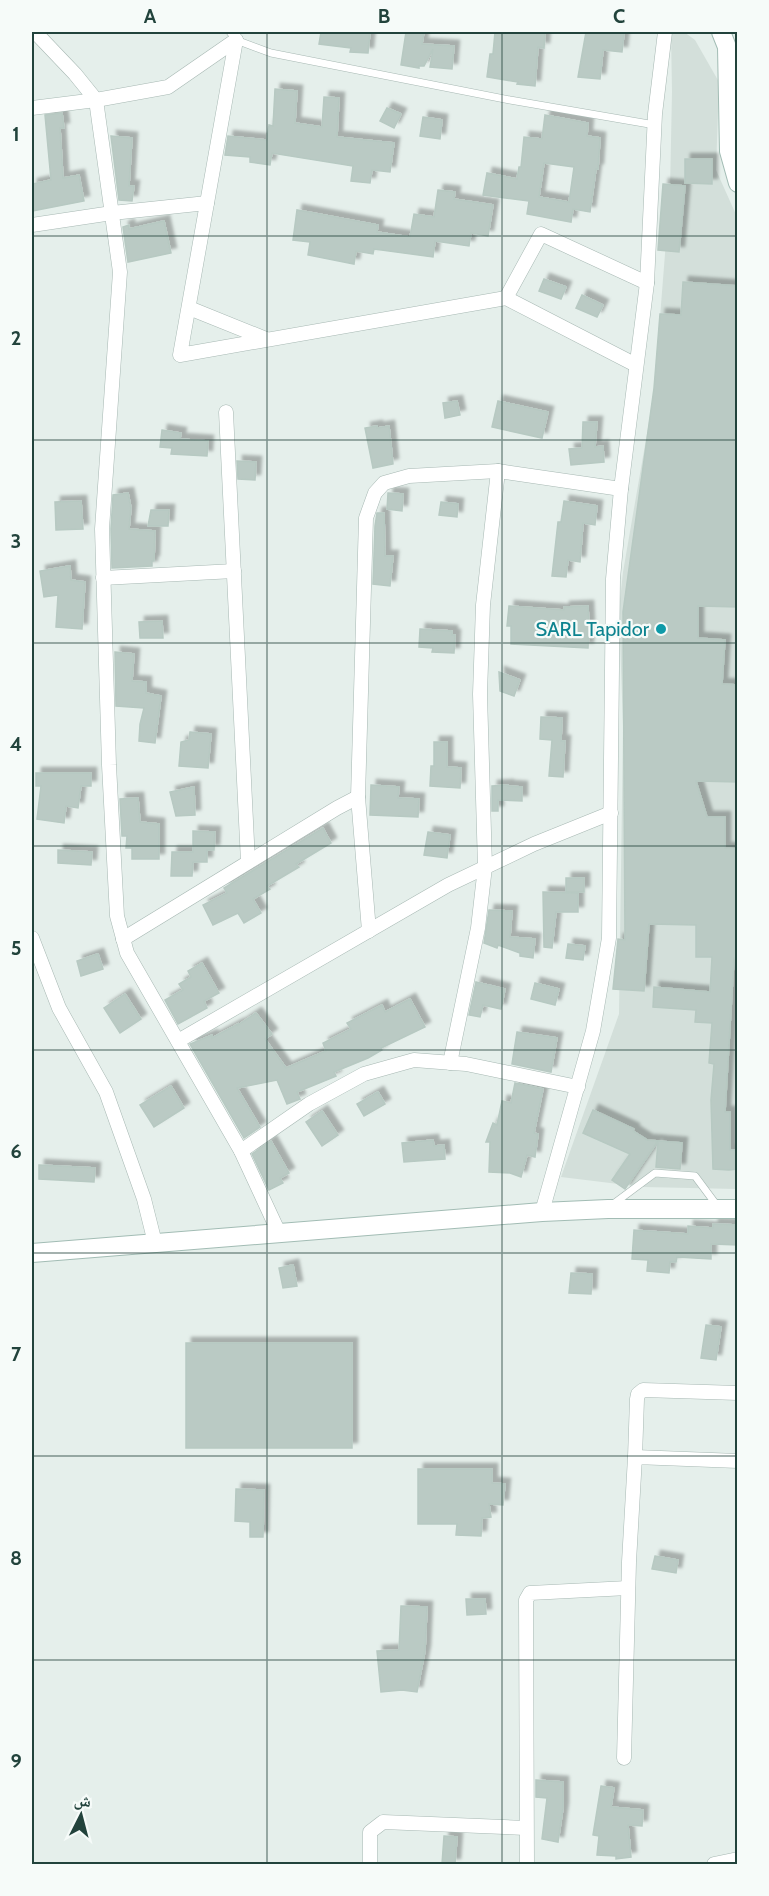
<svg xmlns="http://www.w3.org/2000/svg" width="769" height="1896" font-family="Cabin,'Noto Naskh Arabic',sans-serif">
<style>
.built{fill:#d3dfda}
.building{fill:#bacac4;stroke:#b7c9c2;stroke-width:1.5;fill-rule:evenodd;filter:url(#shadow)}
.lines{fill:none;stroke-linecap:round;stroke-linejoin:round}
.lane-casing{stroke:#a7b8b3;stroke-width:8}
.street-casing{stroke:#a7b8b3;stroke-width:15}
.secondary-casing{stroke:#a2bcb4;stroke-width:20}
.lane{stroke:#fff;stroke-width:7}
.street{stroke:#fff;stroke-width:14}
.secondary{stroke:#fff;stroke-width:18}
.grid{fill:none;stroke:#22433c;stroke-width:1.5;stroke-opacity:0.55}
.culture-dot{fill:#0f9aa8;stroke:#f6fbf9;stroke-width:2}
.labels{text-anchor:middle;stroke-width:4.5;stroke-linejoin:round;paint-order:stroke}
.culture-label{font-size:20px;fill:#0d838f;stroke:#f6fbf9;text-anchor:end}
.neatline{fill:none;stroke:#22433c;stroke-width:2}
.grid-label{font-size:20px;text-anchor:middle;font-weight:bold;fill:#22433c}
</style>
<defs>
<filter id="shadow"><feDropShadow dx="5.5" dy="-5.5" stdDeviation="1.5" flood-color="#0004"/></filter>
</defs>
<rect width="100%" height="100%" fill="#e5efeb"/>
<polygon class="built" points="671,32 684,32 695,40 719,82 716,170 738,219 737,1189 643,1187 561,1177 619,1014 623,726 619,610 623,572 654,393 670,191 672,92"/>
<g class="building">
<polygon points="321,32 370,32 368,53 350,52 351,48 319,44"/>
<polygon points="406,32 424,32 422,44 454,46 452,69 430,67 433,49 424,66 419,66 419,68 401,65"/>
<polygon points="495,32 545,32 544,48 538,47 535,86 517,84 518,82 487,77 490,54 493,54"/>
<polygon points="586,32 624,33 622,52 603,50 600,79 578,77"/>
<polygon points="275,89 297,91 295,123 322,127 324,97 339,98 337,137 394,143 390,172 372,170 370,183 351,181 353,166 272,153 270,165 250,162 250,157 225,155 228,136 267,140 269,125 273,126"/>
<polygon points="387,108 401,114 394,128 380,121"/>
<polygon points="62,113 64,128 60,128 63,178 79,175 84,201 32,211 32,184 51,180 45,115"/>
<path d="M545,115L588,123L587,136L600,138L598,169H596L590,212L573,209L571,222L527,214L529,201L483,195L487,173L517,179L519,167H521L524,137L542,139ZM544,163L574,167L569,202L539,197Z"/>
<polygon points="423,117 442,120 440,139 420,136"/>
<polygon points="111,136 132,138 129,186 134,186 132,201 119,200"/>
<polygon points="685,159 712,159 712,184 685,183"/>
<polygon points="663,184 685,186 679,252 658,250"/>
<polygon points="438,190 455,192 454,199 493,205 488,236 471,233 469,246 435,241 433,257 374,249 373,254 356,251 354,264 308,255 310,242 293,240 297,210 378,225 377,232 410,237 414,214 434,217"/>
<polygon points="164,221 171,253 128,262 123,227 129,225 129,229"/>
<polygon points="544,279 566,287 561,299 539,291"/>
<polygon points="683,282 738,286 738,607 698,606 698,638 725,640 722,684 738,685 738,782 696,781 707,817 725,817 725,848 738,849 738,958 734,958 725,1112 730,1112 730,1150 738,1150 738,1169 729,1170 713,1169 711,1100 714,1064 709,1063 712,1023 695,1022 696,1010 653,1007 654,987 710,992 712,957 696,957 696,925 649,924 644,991 613,989 618,939 625,940 623,612 654,388 660,314 681,315"/>
<polygon points="582,295 603,305 597,317 576,308"/>
<polygon points="457,401 460,415 445,418 443,403"/>
<polygon points="498,401 548,412 542,438 492,427"/>
<polygon points="583,422 597,422 595,447 603,446 604,462 571,465 569,449 582,448"/>
<polygon points="377,426 377,428 389,426 393,464 373,468 365,428"/>
<polygon points="162,430 181,433 180,439 208,441 207,456 171,454 172,448 160,447"/>
<polygon points="237,461 256,462 255,480 238,479"/>
<polygon points="128,493 131,508 129,529 155,531 154,561 152,561 152,566 112,568 111,529 113,495"/>
<polygon points="388,493 403,494 402,511 387,509"/>
<polygon points="81,501 83,529 56,530 55,502"/>
<polygon points="564,501 597,506 595,525 583,523 580,562 568,560 566,577 552,576 558,522 561,522"/>
<polygon points="441,502 458,504 457,517 439,515"/>
<polygon points="151,510 169,510 168,526 148,526"/>
<polygon points="377,513 384,513 385,556 393,556 390,586 373,584 375,526"/>
<polygon points="70,566 71,580 85,582 82,629 56,627 58,595 44,597 40,571"/>
<polygon points="509,606 564,610 564,607 588,606 589,626 588,648 511,644 511,626 507,626"/>
<polygon points="162,621 163,638 140,638 139,622"/>
<polygon points="420,629 452,631 452,635 455,635 454,653 432,652 433,648 419,647"/>
<polygon points="115,652 134,654 132,681 146,682 146,693 161,696 155,743 139,741 140,724 144,708 116,706"/>
<polygon points="499,672 520,680 514,696 500,691"/>
<polygon points="541,717 562,718 561,741 565,741 563,777 549,776 552,740 540,739"/>
<polygon points="190,732 211,734 208,768 179,766 181,742 189,740"/>
<polygon points="434,742 447,742 447,767 461,768 460,788 430,786 431,766 434,766"/>
<polygon points="36,773 91,773 91,786 81,786 78,808 66,806 64,823 37,819 41,786 36,786"/>
<polygon points="371,785 399,787 398,798 419,799 418,817 370,815"/>
<polygon points="508,785 508,786 522,787 522,801 498,800 498,811 492,811 492,786"/>
<polygon points="194,787 195,815 176,816 170,792"/>
<polygon points="138,798 140,822 159,824 159,859 132,859 132,848 126,848 127,836 122,836 120,799"/>
<polygon points="323,828 331,843 296,864 299,867 267,886 270,889 253,899 261,913 244,923 238,913 213,925 203,905 227,893 224,888"/>
<polygon points="193,831 215,832 214,850 207,850 207,862 193,862 192,876 171,876 172,852 193,852"/>
<polygon points="428,832 450,835 447,858 424,855"/>
<polygon points="58,850 92,852 91,865 58,863"/>
<rect x="566" y="878" width="18" height="14"/>
<polygon points="543,892 578,893 578,912 556,912 552,948 544,947"/>
<polygon points="489,910 512,911 510,937 535,939 533,958 520,956 520,953 498,945 497,948 484,943"/>
<polygon points="568,944 585,946 583,960 566,958"/>
<polygon points="98,954 103,969 81,976 77,961"/>
<polygon points="202,963 219,993 204,1001 207,1008 178,1024 165,1000 183,990 179,984 191,977 188,971"/>
<polygon points="476,982 505,989 501,1009 483,1005 480,1017 469,1015"/>
<polygon points="535,983 559,989 555,1005 531,999"/>
<polygon points="125,994 141,1019 120,1033 104,1008"/>
<polygon points="410,999 425,1027 381,1048 382,1050 368,1058 334,1072 336,1076 297,1092 300,1099 287,1104 277,1080 237,1088 260,1127 244,1138 190,1044 212,1035 212,1038 238,1024 238,1025 256,1013 272,1034 265,1039 286,1068 326,1051 323,1043 351,1029 347,1023 382,1005 385,1012"/>
<polygon points="517,1032 557,1038 551,1072 512,1064"/>
<polygon points="515,1083 543,1089 534,1133 538,1134 535,1157 527,1155 521,1177 510,1173 489,1172 490,1142 486,1142 493,1123 497,1125 502,1101 511,1103"/>
<polygon points="171,1086 184,1108 154,1127 140,1105"/>
<polygon points="378,1092 385,1104 364,1116 357,1104"/>
<polygon points="593,1110 634,1129 633,1131 647,1140 658,1141 625,1189 612,1180 630,1154 583,1133"/>
<polygon points="322,1111 338,1135 322,1146 306,1122"/>
<polygon points="433,1140 434,1146 444,1145 445,1159 404,1162 402,1143"/>
<polygon points="271,1141 289,1173 280,1178 283,1183 269,1190 252,1154"/>
<polygon points="658,1141 682,1143 680,1169 656,1167"/>
<polygon points="39,1165 95,1168 94,1182 39,1179"/>
<polygon points="713,1224 738,1225 738,1245 711,1244 711,1259 677,1257 676,1262 670,1262 669,1273 647,1271 648,1260 632,1259 634,1230 688,1234 688,1226 713,1228"/>
<polygon points="293,1265 297,1286 283,1288 279,1268"/>
<polygon points="571,1273 592,1274 591,1294 569,1293"/>
<polygon points="706,1325 721,1327 716,1360 701,1358"/>
<rect x="186" y="1343" width="166" height="105"/>
<polygon points="418,1469 492,1469 492,1483 505,1484 503,1505 489,1504 491,1517 482,1518 481,1536 456,1535 457,1524 418,1524"/>
<polygon points="236,1489 264,1490 263,1537 250,1537 250,1522 235,1521"/>
<polygon points="655,1556 678,1560 676,1573 652,1569"/>
<polygon points="466,1599 485,1599 486,1614 467,1615"/>
<polygon points="401,1606 427,1607 425,1651 417,1692 402,1690 381,1692 377,1651 399,1650"/>
<polygon points="536,1780 563,1782 563,1808 558,1842 542,1839 547,1798 536,1797"/>
<polygon points="601,1786 614,1788 611,1807 643,1810 642,1826 628,1825 631,1857 616,1859 616,1856 597,1855 599,1836 593,1835"/>
<polygon points="444,1836 457,1837 455,1864 442,1864"/>
</g>
<g class="lines">
<defs>
<g id="lane">
<polyline points="230,32 236,40 271,53 510,100 655,125"/>
<polyline points="612,1205 655,1173 695,1176 718,1207"/>
</g>
<g id="street">
<polyline points="35,32 75,74 96,100 120,272 102,529 109,765 117,916 127,953 241,1151 279,1233"/>
<polyline points="236,40 180,355 506,298 636,365"/>
<polyline points="32,108 96,100 168,87 236,40"/>
<polyline points="32,225 112,213 207,203"/>
<polyline points="506,298 541,234 647,283"/>
<polyline points="189,308 266,339"/>
<polyline points="226,412 248,862"/>
<polyline points="103,578 234,571"/>
<polyline points="369,931 358,797 366,518 375,493 384,483 409,476 498,471 621,489"/>
<polyline points="32,938 59,1008 106,1092 144,1199 155,1243"/>
<polyline points="123,939 337,808 358,797"/>
<polyline points="178,1041 448,885 534,844 611,813"/>
<polyline points="450,1063 478,928 485,867 480,694 483,605 498,471"/>
<polyline points="241,1151 309,1104 364,1074 414,1060 466,1064 578,1087"/>
<polyline points="542,1212 593,1031 609,938 613,579 621,489 647,283 655,114 665,32"/>
<polyline points="635,1457 637,1399 638,1394 643,1390 738,1393"/>
<polyline points="624,1758 629,1562 635,1457 738,1461"/>
<polyline points="370,1864 370,1832 383,1822 526,1828"/>
<polyline points="527,1864 526,1600 530,1593 628,1588"/>
<polyline points="714,1864 738,1859"/>
</g>
<g id="secondary">
<polyline points="721,32 727,47 729,151 738,183"/>
<polyline points="32,1253 542,1212 608,1209 738,1209"/>
</g>
</defs>
<use href="#lane" class="lane-casing"/>
<use href="#street" class="street-casing"/>
<use href="#secondary" class="secondary-casing"/>
<use href="#lane" class="lane"/>
<use href="#street" class="street"/>
<use href="#secondary" class="secondary"/>
</g>
<path class="grid" d="M267,32V1864M502,32V1864M32,236H738M32,440H738M32,643H738M32,846H738M32,1050H738M32,1253H738M32,1456H738M32,1660H738"/>
<circle class="culture-dot" cx="661" cy="629" r="6"/>
<g class="labels">
<g class="culture-label">
<text x="649" y="636">SARL Tapidor</text>
</g>
</g>
<rect width="769" height="1896" fill="none" stroke="#f6fbf9" stroke-width="66"/>
<g transform="translate(81 1815) rotate(6)" stroke="#f6fbf9" stroke-width="4.5" paint-order="stroke">
<path d="M0-4.5L10 22L0 15L-10 22Z" fill="#22433c"/>
<text y="-9" font-size="16" font-weight="bold" text-anchor="middle" fill="#22433c">ش</text>
</g>
<rect x="33" y="33" width="703" height="1830" class="neatline"/>
<g class="grid-label">
<text x="150" y="23">A</text>
<text x="384" y="23">B</text>
<text x="619" y="23">C</text>
<text x="16" y="141">1</text>
<text x="16" y="345">2</text>
<text x="16" y="548">3</text>
<text x="16" y="751">4</text>
<text x="16" y="955">5</text>
<text x="16" y="1158">6</text>
<text x="16" y="1361">7</text>
<text x="16" y="1565">8</text>
<text x="16" y="1768">9</text>
</g>
</svg>
